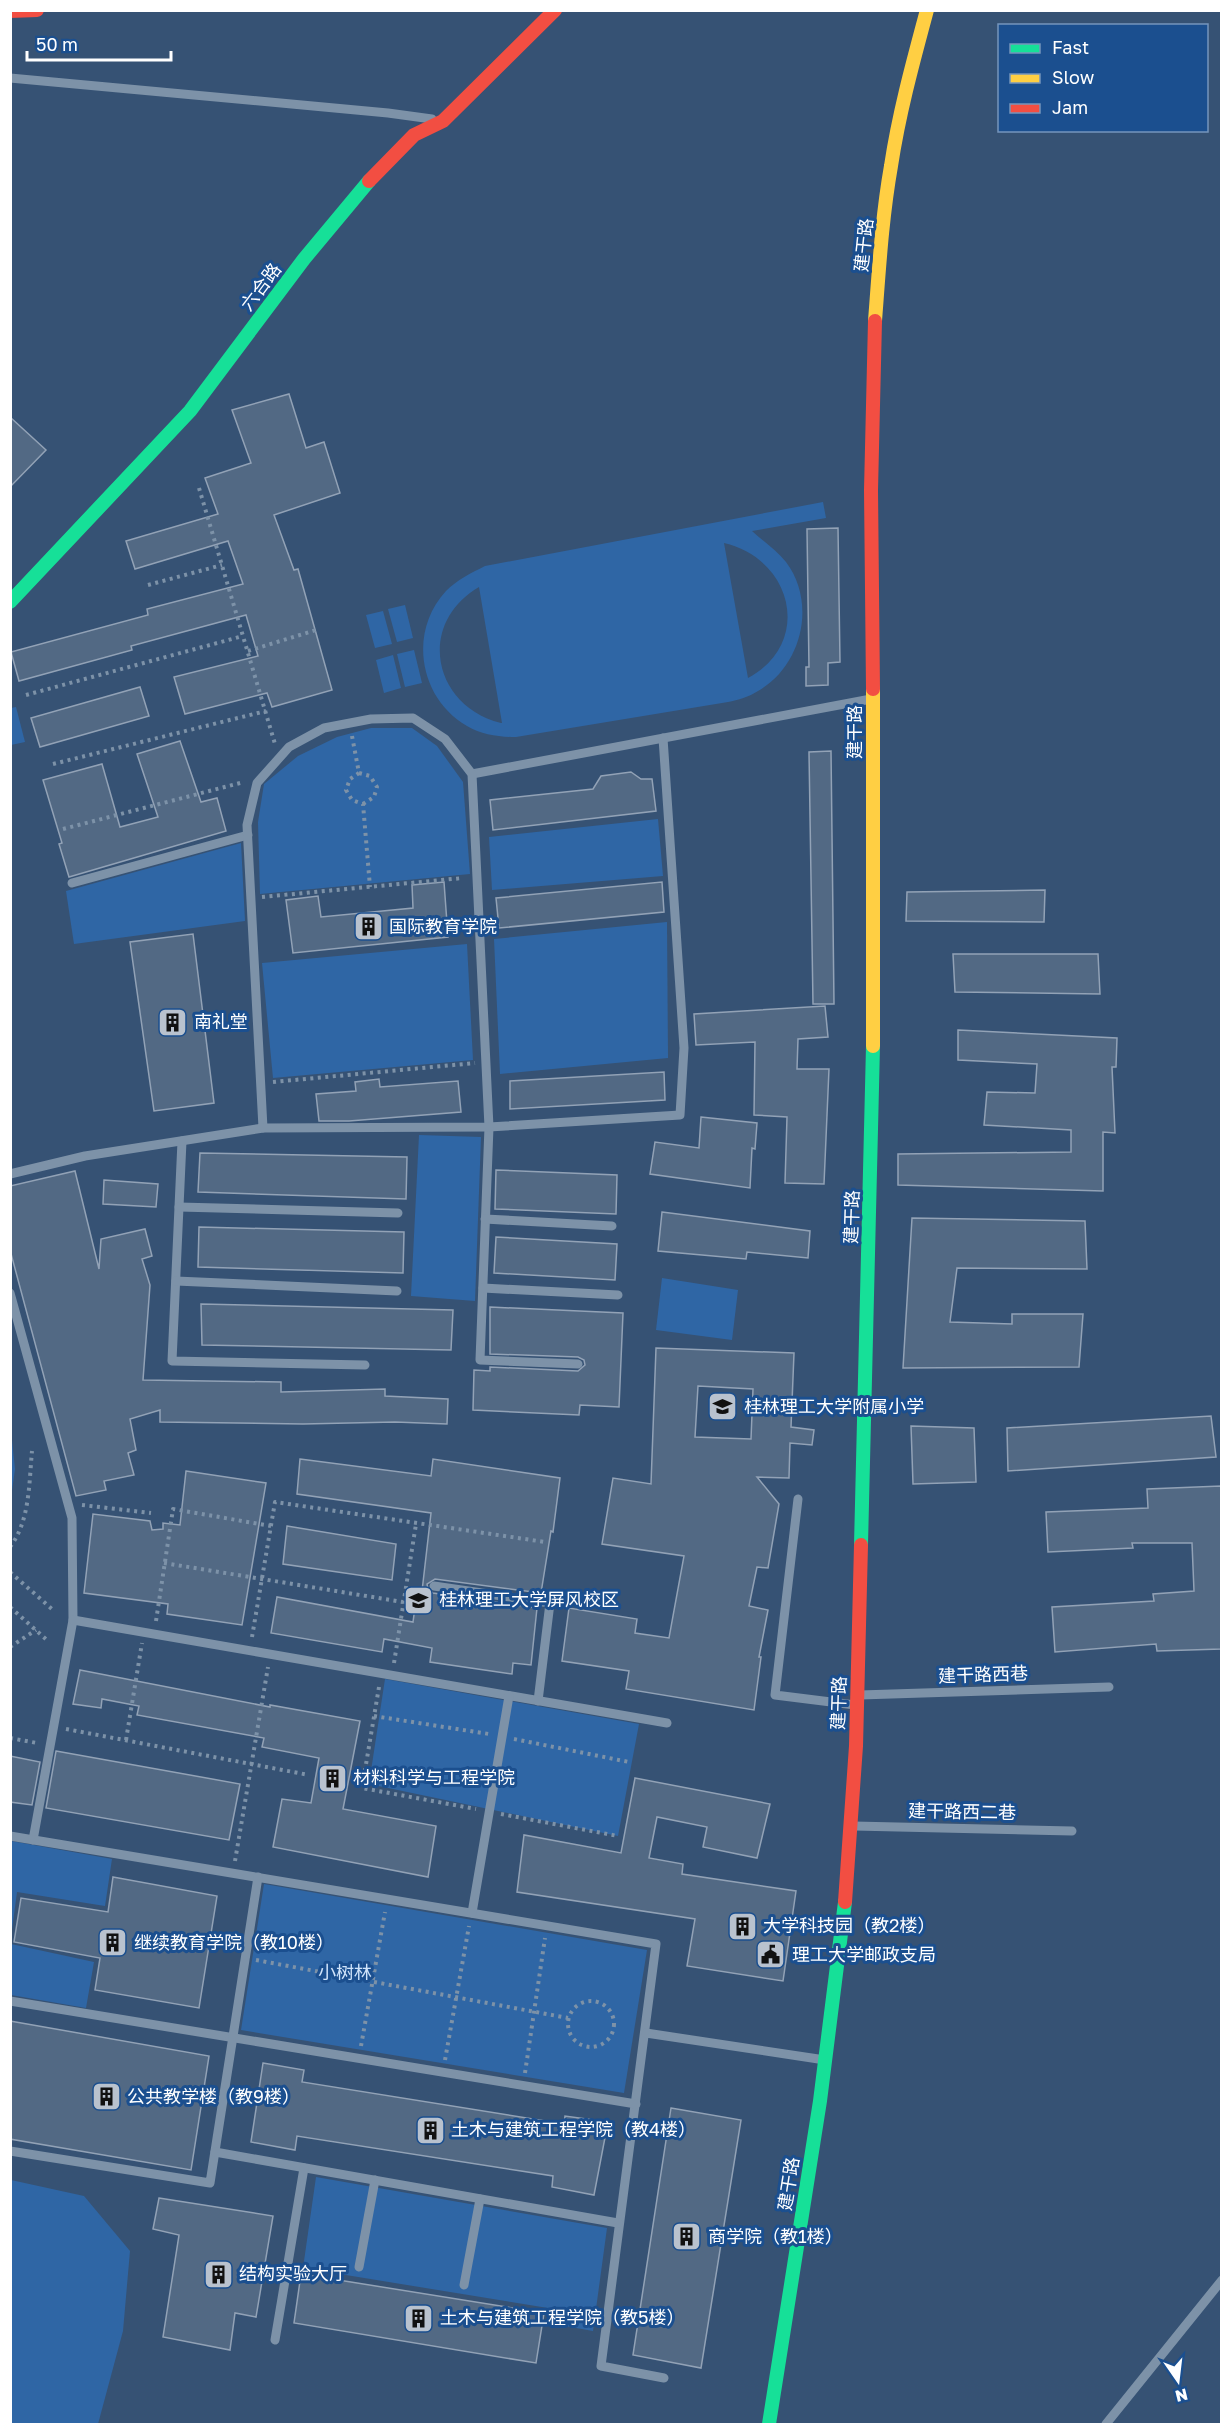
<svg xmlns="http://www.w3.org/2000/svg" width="1232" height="2435" font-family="'Golos Text','Noto Sans SC',sans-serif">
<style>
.green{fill:#2f66a5;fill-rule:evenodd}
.building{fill:#526984;stroke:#92a2b6;stroke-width:1.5;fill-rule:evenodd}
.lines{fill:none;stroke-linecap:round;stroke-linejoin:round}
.path{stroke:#7d92a8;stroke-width:4;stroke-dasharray:3 4.5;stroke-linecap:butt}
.lane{stroke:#7d92a8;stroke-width:9}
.fast{stroke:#16e098;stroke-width:14}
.slow{stroke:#ffcf43;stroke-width:14}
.jam{stroke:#f24e42;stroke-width:14}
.labels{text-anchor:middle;stroke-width:6;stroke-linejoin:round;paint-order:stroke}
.street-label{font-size:18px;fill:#fff;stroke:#1b4f8f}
.poi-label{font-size:18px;fill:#fff;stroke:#1b4f8f;text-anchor:start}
.park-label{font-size:18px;fill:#cfe3fa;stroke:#1b4f8f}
</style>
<rect width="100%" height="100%" fill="#365274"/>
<g class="green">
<path d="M823,502L826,518L752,531C763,541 776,550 786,562C817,603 802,666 758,691C749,697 738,700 728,702L516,737C499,737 482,735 467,726C419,698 408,632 446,591C457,580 471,573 485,566ZM724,543C793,559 813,643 748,678ZM479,587L502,723H501C433,706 416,624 479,587Z"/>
<polygon points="405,605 413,638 397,642 388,609"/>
<polygon points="383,611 392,644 375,648 366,615"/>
<polygon points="414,650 422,683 405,687 397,654"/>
<polygon points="393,655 401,688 384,693 376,660"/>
<polygon points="16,707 25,742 11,745 11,708"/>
<polygon points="371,728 412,728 437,746 463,782 470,874 260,894 258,822 264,784 298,756 337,737"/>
<polygon points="658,819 663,876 492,890 489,837"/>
<polygon points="241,843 245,921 74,944 66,891"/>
<polygon points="667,922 668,1058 500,1074 494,939"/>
<polygon points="467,944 473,1060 273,1078 262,963"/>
<polygon points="419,1135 481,1137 475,1301 411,1296"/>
<polygon points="662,1278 738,1290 732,1340 656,1330"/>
<polygon points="11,1431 15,1469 11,1498 10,1498"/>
<polygon points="385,1679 639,1724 618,1836 369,1784"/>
<polygon points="11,1841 112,1859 105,1906 17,1892 11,1937"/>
<polygon points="264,1884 647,1950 624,2093 241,2030"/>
<polygon points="11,1944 94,1962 86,2008 11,1995"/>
<polygon points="316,2177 607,2228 593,2331 548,2323 548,2308 303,2268"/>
<polygon points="11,2180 84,2196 130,2251 123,2331 98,2424 11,2424"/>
</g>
<g class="building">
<polygon points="289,394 306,448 324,442 340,493 274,515 294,570 298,569 332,690 272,707 267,693 185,714 174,677 258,656 246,615 131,646 132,650 19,681 11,652 148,615 147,609 243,584 228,541 135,569 126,541 218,514 205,478 251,463 232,410"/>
<polygon points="10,417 46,450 10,487"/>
<polygon points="838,528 840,662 828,663 828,685 806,686 806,667 809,667 807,529"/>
<polygon points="140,687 149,716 40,747 31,718"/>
<polygon points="180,741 201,802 217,798 226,831 69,877 59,844 62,843 43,780 102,764 120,827 158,817 137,754"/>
<polygon points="831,751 834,1004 813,1004 809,752"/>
<polygon points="631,772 641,779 652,779 656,811 493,830 490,800 593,789 601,776"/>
<polygon points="444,882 448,937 293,953 286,900 318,896 321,917 413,908 412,885"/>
<polygon points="662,882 664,912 499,928 496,898"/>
<polygon points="1045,890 1044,922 906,921 907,892"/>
<polygon points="193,934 214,1103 154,1111 130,942"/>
<polygon points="953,954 1098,954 1100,994 955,992"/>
<polygon points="825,1006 828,1037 798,1039 797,1069 829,1069 824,1184 785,1183 787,1117 754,1115 755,1042 696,1045 694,1014"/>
<polygon points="958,1030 1117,1038 1116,1067 1112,1067 1115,1133 1103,1132 1103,1191 898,1185 898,1154 1071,1152 1071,1130 984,1125 987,1092 1035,1093 1037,1064 958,1060"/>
<polygon points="664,1072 665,1100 510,1109 510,1081"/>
<polygon points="379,1079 380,1087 458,1081 461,1112 349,1121 319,1121 316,1094 356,1091 355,1082"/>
<polygon points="701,1117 757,1123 755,1149 752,1148 750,1188 650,1174 655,1142 699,1148"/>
<polygon points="200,1153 407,1157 406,1199 198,1192"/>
<polygon points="496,1170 617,1175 616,1214 495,1209"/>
<polygon points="75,1171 99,1269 101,1239 145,1229 152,1256 142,1259 150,1285 143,1380 281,1382 281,1392 385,1389 385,1396 448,1399 447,1424 395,1422 303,1424 160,1422 160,1410 130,1419 136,1450 128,1453 134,1475 104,1481 106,1490 76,1496 10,1250 10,1186"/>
<polygon points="104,1180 158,1184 156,1207 103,1204"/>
<polygon points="662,1212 810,1231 808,1258 747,1252 746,1259 658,1251"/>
<polygon points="912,1218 1085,1221 1087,1269 957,1268 950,1322 1012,1324 1012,1314 1083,1314 1079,1367 903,1368"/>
<polygon points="199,1227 404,1232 403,1273 198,1267"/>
<polygon points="496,1237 617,1244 615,1280 494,1273"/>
<polygon points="201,1304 453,1310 451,1350 202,1345"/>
<polygon points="490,1307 623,1313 619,1407 580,1405 579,1415 473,1410 474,1370 490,1371 490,1367 578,1371 585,1365 584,1360 578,1357 490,1354"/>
<path d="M656,1348L794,1353L791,1427L814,1430L812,1445L790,1443L789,1478L757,1477L779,1504L768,1568L757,1567L749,1606L768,1610L759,1657H761L754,1710L626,1689L629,1671L562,1661L569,1608L637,1619L635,1633L669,1638L684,1556L602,1544L613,1478L651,1484ZM698,1386L753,1389L751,1439L695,1437Z"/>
<polygon points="1211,1416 1216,1457 1008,1471 1007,1428"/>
<polygon points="911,1426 974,1428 976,1482 913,1484"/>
<polygon points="300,1459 431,1476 433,1459 560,1478 553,1532 551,1531 541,1593 435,1579 427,1584 428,1589 433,1593 537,1608 531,1665 513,1663 512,1674 430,1662 432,1648 384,1639 382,1652 271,1633 277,1597 413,1622 416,1600 421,1600 431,1513 297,1494"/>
<polygon points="186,1471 266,1483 242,1625 167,1614 168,1604 84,1593 93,1514 150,1521 152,1530 163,1529 163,1523 180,1525"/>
<polygon points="1221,1486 1221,1649 1157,1651 1156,1644 1055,1652 1052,1607 1154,1601 1153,1594 1194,1591 1192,1543 1132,1543 1133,1548 1048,1552 1046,1512 1148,1508 1147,1489"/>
<polygon points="287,1526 396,1544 392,1580 283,1564"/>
<polygon points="80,1670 270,1707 270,1705 360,1721 343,1809 436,1826 428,1877 273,1847 282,1799 311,1803 319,1758 262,1747 264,1738 137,1715 139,1706 102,1699 101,1708 73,1704"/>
<polygon points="56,1751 240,1784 229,1840 46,1808"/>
<polygon points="10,1756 40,1762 32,1805 10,1802"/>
<polygon points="635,1778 770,1804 757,1858 703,1847 707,1827 657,1817 649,1858 683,1864 682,1874 796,1891 783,1981 687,1966 695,1919 517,1892 524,1835 621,1853"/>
<polygon points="113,1877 217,1896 199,2008 95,1990 100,1958 14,1942 21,1898 108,1912"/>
<polygon points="10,2021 209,2056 191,2170 10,2139"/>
<polygon points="263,2063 304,2070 302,2082 564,2124 565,2116 608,2122 594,2195 552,2187 553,2176 297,2136 295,2150 251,2142"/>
<polygon points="671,2108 741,2120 701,2368 633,2355"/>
<polygon points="159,2198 273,2216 256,2317 235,2313 230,2350 163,2337 179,2235 153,2229"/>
<polygon points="301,2274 544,2313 536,2363 294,2323"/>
</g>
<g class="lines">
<g class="path">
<polyline points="199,488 275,744"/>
<polyline points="148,585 222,565"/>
<polyline points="248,651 316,630"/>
<polyline points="26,695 243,636"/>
<polyline points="352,736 359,773 350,779 346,790 352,800 363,804 370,887"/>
<polyline points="53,764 266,711"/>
<polyline points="359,773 370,776 377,787 374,797 363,804"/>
<polyline points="63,829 244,782"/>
<polyline points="262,897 463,878"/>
<polyline points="273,1082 475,1063"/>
<polyline points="82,1505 151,1513"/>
<path d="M10,1547C30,1521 29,1483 32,1451"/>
<polyline points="164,1563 403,1602"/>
<polyline points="10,1572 53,1610"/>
<polyline points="10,1607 48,1641"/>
<polyline points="156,1621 173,1509 271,1526"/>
<polyline points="252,1637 275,1502 545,1542"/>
<polyline points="10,1647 36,1630"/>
<polyline points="394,1663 416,1524"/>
<polyline points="379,1687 362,1788 476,1809"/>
<polyline points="374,1716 489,1734"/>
<polyline points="66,1729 309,1775"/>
<polyline points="10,1738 37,1743"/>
<polyline points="514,1739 629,1762"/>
<polyline points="126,1740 142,1643"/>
<polyline points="501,1814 618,1836"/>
<polyline points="235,1861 268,1667"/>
<polyline points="256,1960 568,2018"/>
<circle cx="591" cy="2024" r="23"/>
<polyline points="361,2046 385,1912"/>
<polyline points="445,2060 469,1926"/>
<polyline points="525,2073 545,1938"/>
</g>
<g class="lane">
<polyline points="10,78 388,113 432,119"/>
<polyline points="472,774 871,699"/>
<polyline points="72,883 248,835"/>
<polyline points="263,1128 247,825 257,783 289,747 324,728 371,719 413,718 445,739 472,774 489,1127 480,1360 578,1364"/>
<polyline points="182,1141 172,1361 365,1365"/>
<polyline points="10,1174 85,1156 263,1128 489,1127 680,1115 684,1048 663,738"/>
<polyline points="179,1207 398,1213"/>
<polyline points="485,1219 612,1226"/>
<polyline points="176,1281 397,1291"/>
<polyline points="483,1288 618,1295"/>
<polyline points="10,1293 72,1518 73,1620 33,1840"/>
<polyline points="798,1499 775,1695 855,1705"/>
<polyline points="434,1586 550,1603 538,1701"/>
<polyline points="73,1620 667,1723"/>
<polyline points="860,1695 1109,1687"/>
<polyline points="854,1826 1072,1831"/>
<polyline points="10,1836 656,1944 601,2366 664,2378"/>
<polyline points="472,1913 509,1696"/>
<polyline points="10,2001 636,2104"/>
<polyline points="646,2033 825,2060"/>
<polyline points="10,2151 210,2183 258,1877"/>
<polyline points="215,2152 618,2223"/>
<polyline points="359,2267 375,2180"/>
<polyline points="464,2285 480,2199"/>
<polyline points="275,2340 304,2168"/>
<polyline points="1106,2424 1222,2280"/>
</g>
<g class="fast">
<polyline points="10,602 190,411 304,259 369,181"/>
<polyline points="861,1545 873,1046"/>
<polyline points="769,2424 820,2101 845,1902"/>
</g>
<g class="slow">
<path d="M875,321C879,269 882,217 891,166C899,113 913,62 927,10"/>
<polyline points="873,689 873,1046"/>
</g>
<g class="jam">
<polyline points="10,11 37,10"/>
<polyline points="369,181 414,135 443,121 555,10"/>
<polyline points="873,689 871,490 875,321"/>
<polyline points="845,1902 856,1746 861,1545"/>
</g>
</g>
<defs>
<symbol id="building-square" viewBox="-11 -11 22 22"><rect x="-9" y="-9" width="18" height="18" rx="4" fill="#b9c2ce" stroke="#1b4f8f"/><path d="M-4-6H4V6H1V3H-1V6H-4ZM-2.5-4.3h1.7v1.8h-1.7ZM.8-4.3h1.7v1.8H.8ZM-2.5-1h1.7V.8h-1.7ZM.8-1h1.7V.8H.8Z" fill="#111"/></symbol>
<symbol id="school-square" viewBox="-11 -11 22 22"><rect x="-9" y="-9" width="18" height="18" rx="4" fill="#b9c2ce" stroke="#1b4f8f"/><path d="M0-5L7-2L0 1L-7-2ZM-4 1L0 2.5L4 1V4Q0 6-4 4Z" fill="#111"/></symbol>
<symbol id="university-square" viewBox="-11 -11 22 22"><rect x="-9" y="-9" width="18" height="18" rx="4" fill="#b9c2ce" stroke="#1b4f8f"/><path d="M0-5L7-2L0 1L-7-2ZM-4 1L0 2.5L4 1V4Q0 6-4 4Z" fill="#111"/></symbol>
<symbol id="civic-square" viewBox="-11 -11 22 22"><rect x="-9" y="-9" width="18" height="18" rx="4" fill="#b9c2ce" stroke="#1b4f8f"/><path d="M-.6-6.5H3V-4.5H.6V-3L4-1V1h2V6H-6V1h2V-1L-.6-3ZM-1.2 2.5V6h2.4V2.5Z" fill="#111"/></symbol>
</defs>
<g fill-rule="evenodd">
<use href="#building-square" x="352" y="910" width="33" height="33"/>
<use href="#building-square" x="156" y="1006" width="33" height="33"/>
<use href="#school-square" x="706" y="1390" width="33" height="33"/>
<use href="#university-square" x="402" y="1584" width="33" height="33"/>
<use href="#building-square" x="316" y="1762" width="33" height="33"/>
<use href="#building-square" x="726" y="1910" width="33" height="33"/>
<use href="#building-square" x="96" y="1926" width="33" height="33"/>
<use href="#civic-square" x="754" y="1938" width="33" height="33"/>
<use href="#building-square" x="90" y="2080" width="33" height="33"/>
<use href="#building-square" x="414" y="2114" width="33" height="33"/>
<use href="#building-square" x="670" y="2220" width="33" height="33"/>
<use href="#building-square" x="202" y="2258" width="33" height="33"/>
<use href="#building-square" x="402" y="2302" width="33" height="33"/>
</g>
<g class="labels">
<g class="street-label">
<text transform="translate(864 245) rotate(-84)" y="6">建干路</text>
<text transform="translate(261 287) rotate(-53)" y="6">六合路</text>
<text transform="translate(855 732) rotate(-90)" y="6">建干路</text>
<text transform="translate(852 1217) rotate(-88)" y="6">建干路</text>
<text transform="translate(983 1675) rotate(-2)" y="6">建干路西巷</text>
<text transform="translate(839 1703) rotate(-88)" y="6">建干路</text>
<text transform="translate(962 1812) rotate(1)" y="6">建干路西二巷</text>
<text transform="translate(789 2184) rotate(-81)" y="6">建干路</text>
</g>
<g class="poi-label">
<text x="389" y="933">国际教育学院</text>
<text x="194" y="1028">南礼堂</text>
<text x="744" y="1413">桂林理工大学附属小学</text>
<text x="439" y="1606">桂林理工大学屏风校区</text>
<text x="353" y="1784">材料科学与工程学院</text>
<text x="763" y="1932">大学科技园（教2楼）</text>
<text x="134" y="1949">继续教育学院（教10楼）</text>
<text x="792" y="1961">理工大学邮政支局</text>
<text x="127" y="2103">公共教学楼（教9楼）</text>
<text x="451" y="2136">土木与建筑工程学院（教4楼）</text>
<text x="708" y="2243">商学院（教1楼）</text>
<text x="239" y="2280">结构实验大厅</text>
<text x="440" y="2324">土木与建筑工程学院（教5楼）</text>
</g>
<g class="park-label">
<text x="345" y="1979">小树林</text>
</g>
</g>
<rect width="1232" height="2435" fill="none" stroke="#ffffff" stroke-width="24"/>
<rect x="998" y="24" width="210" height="108" fill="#1b4f8f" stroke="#7695bc" stroke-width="1.5"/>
<rect x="1010" y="44" width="30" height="9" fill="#16e098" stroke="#7695bc" stroke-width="1.5"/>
<text x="1052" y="54" font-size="18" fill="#ffffff">Fast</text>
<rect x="1010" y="74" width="30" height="9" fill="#ffcf43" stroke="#7695bc" stroke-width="1.5"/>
<text x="1052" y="84" font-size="18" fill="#ffffff">Slow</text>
<rect x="1010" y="104" width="30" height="9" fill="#f24e42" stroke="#7695bc" stroke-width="1.5"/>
<text x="1052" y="114" font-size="18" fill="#ffffff">Jam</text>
<g transform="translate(1178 2381) rotate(166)" stroke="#1b4f8f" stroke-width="4.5" paint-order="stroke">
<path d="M0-4.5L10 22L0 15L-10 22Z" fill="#ffffff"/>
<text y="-9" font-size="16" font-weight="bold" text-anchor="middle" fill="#ffffff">N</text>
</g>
<path d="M27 51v9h144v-9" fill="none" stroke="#ffffff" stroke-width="3"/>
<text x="36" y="51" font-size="18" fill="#ffffff" stroke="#1b4f8f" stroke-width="4.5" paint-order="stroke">50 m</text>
</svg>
